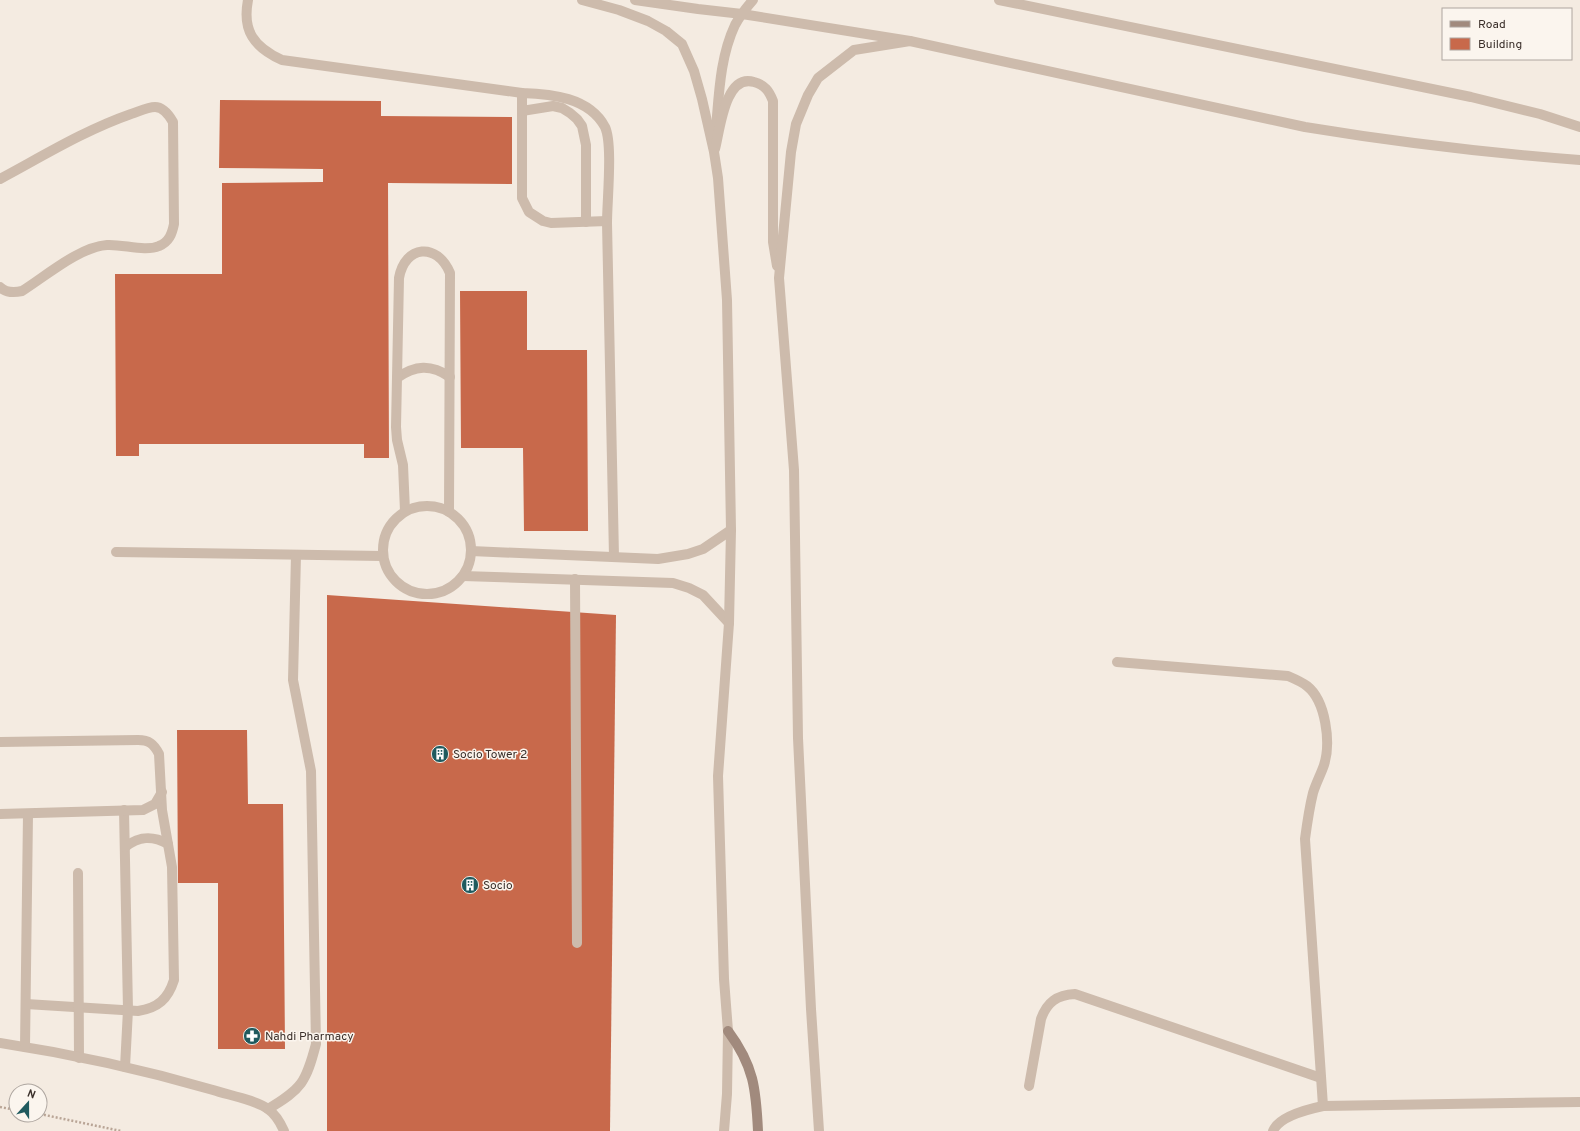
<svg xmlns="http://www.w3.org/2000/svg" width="1580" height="1131" font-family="Overpass,sans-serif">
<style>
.building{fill:#c8694b}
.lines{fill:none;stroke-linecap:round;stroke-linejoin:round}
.path{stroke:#b9a596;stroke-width:2.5;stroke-dasharray:2 2;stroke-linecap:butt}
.service{stroke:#cdbbac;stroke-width:10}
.minor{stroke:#cdbbac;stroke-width:10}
.tertiary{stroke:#cdbbac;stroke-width:10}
.secondary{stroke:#a18a7d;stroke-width:10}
.labels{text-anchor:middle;stroke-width:3;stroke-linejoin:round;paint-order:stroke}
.poi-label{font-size:12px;fill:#3b302b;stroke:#fbf5ee;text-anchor:start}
</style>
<rect width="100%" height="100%" fill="#f4ebe1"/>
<g class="building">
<polygon points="220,100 381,101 381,116 512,117 512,184 388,183 389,458 364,458 364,444 139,444 139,456 116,456 115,274 222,274 222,183 323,182 323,169 219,168"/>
<polygon points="460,291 527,291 527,350 587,350 588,531 524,531 523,448 461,448"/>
<polygon points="327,595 616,615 610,1131 327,1131"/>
<polygon points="177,730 247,730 248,804 283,804 285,1049 218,1049 218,883 178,883"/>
</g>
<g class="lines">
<g class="path">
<polyline points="0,1107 16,1110"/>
<polyline points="40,1114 121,1131"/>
</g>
<g class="service">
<path d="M248,0C242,31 254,47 282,60L522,93C551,94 589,97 605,127C613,144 607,201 607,223C609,335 612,446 614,557"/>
<polyline points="522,93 522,198 529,212 543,221 551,223 607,221"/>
<polyline points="522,111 553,106 562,108 570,113 577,119 582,126 586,145 586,222"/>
<path d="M0,179C43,156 85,130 131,114C138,112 147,107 155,107C163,107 169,115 173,122L174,224C172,234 169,242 159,246C145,252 123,244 107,245C79,247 46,276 22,291C13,293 6,293 0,287"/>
<path d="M397,378C415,365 431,364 450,377"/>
<circle cx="427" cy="550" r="44"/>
<path d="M405,511L403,465L397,440L396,427L399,278C405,245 437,242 450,273L449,512"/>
<polyline points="471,551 658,559 688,554 703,549 731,530"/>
<polyline points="116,552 382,556"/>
<polyline points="463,576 673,583 689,588 703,595 729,623"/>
<polyline points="575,579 577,943"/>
<path d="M1117,662L1288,676C1295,679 1302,682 1307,686C1326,701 1331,743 1324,765C1321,774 1316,783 1313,793C1309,809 1307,824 1305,839L1323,1106"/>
<path d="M0,742L138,740C149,740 154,744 159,754L162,810L172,867L174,980C168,999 158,1008 138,1011L26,1004"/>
<polyline points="124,810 128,1010 125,1067"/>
<polyline points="0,814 143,810 155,804 162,792"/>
<path d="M125,847C139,836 152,835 168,844"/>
<polyline points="78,873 79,1058"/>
<path d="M0,1043C72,1054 144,1070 213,1090C228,1095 256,1100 268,1109C275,1114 281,1124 284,1131"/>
<polyline points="25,1047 28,814"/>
<path d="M1029,1086L1041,1019C1047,1002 1057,995 1075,994L1321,1078"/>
<path d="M268,1109C302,1089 306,1082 316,1044L311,771L293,680L296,555"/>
<path d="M1273,1131C1279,1116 1309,1109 1323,1106L1580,1102"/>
</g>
<g class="minor">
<path d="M635,0L698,9L742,14L910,41L1305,127C1396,142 1488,153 1580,160"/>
<polyline points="999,0 1471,97 1540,114 1580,127"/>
<path d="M716,128C719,94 720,57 735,25C740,16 746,8 753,0"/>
</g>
<g class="tertiary">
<polyline points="582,0 619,10 648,21 666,31 682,44 694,71 702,99 714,152 718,178 727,300 731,530 729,623 718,776 724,979 728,1031 727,1094 724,1131"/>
<path d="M715,149C720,130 725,73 754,82C765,85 769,91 773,101V242L777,266"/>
<polyline points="819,1131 811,1009 798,738 794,470 779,278 791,152 796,124 808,95 818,78 854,50 910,41"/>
</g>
<path class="secondary" d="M728,1031C754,1066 756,1089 758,1131"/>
</g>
<defs>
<symbol id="building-disc" viewBox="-11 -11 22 22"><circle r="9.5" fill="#1f5a5e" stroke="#fbf5ee"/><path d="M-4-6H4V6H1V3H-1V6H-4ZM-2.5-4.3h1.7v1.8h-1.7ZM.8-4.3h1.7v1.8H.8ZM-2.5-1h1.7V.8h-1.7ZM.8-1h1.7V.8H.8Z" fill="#fff"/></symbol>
<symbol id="pharmacy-disc" viewBox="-11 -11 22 22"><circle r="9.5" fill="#1f5a5e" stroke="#fbf5ee"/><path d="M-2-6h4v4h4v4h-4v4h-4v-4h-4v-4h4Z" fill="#fff"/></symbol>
</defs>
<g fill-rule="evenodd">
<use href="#building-disc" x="430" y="744" width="20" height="20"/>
<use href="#building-disc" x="460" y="875" width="20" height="20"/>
<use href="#pharmacy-disc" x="242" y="1026" width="20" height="20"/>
</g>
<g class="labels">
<g class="poi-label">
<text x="453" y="758">Socio Tower 2</text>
<text x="483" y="889">Socio</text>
<text x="265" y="1040">Nahdi Pharmacy</text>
</g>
</g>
<rect x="1442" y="8" width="130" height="52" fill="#fbf5ee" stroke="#aea6a0"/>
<rect x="1450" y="21" width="20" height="6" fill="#a18a7d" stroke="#aea6a0"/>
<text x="1478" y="28" font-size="12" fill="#3b302b">Road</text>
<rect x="1450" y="38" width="20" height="12" fill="#c8694b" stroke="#aea6a0"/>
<text x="1478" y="48" font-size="12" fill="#3b302b">Building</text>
<g transform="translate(28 1103) rotate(21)"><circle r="19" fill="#fbf5ee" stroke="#aea6a0"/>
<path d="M0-3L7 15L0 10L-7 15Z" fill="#1f5a5e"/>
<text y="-6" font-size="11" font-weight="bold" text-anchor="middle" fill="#3b302b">N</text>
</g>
</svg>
